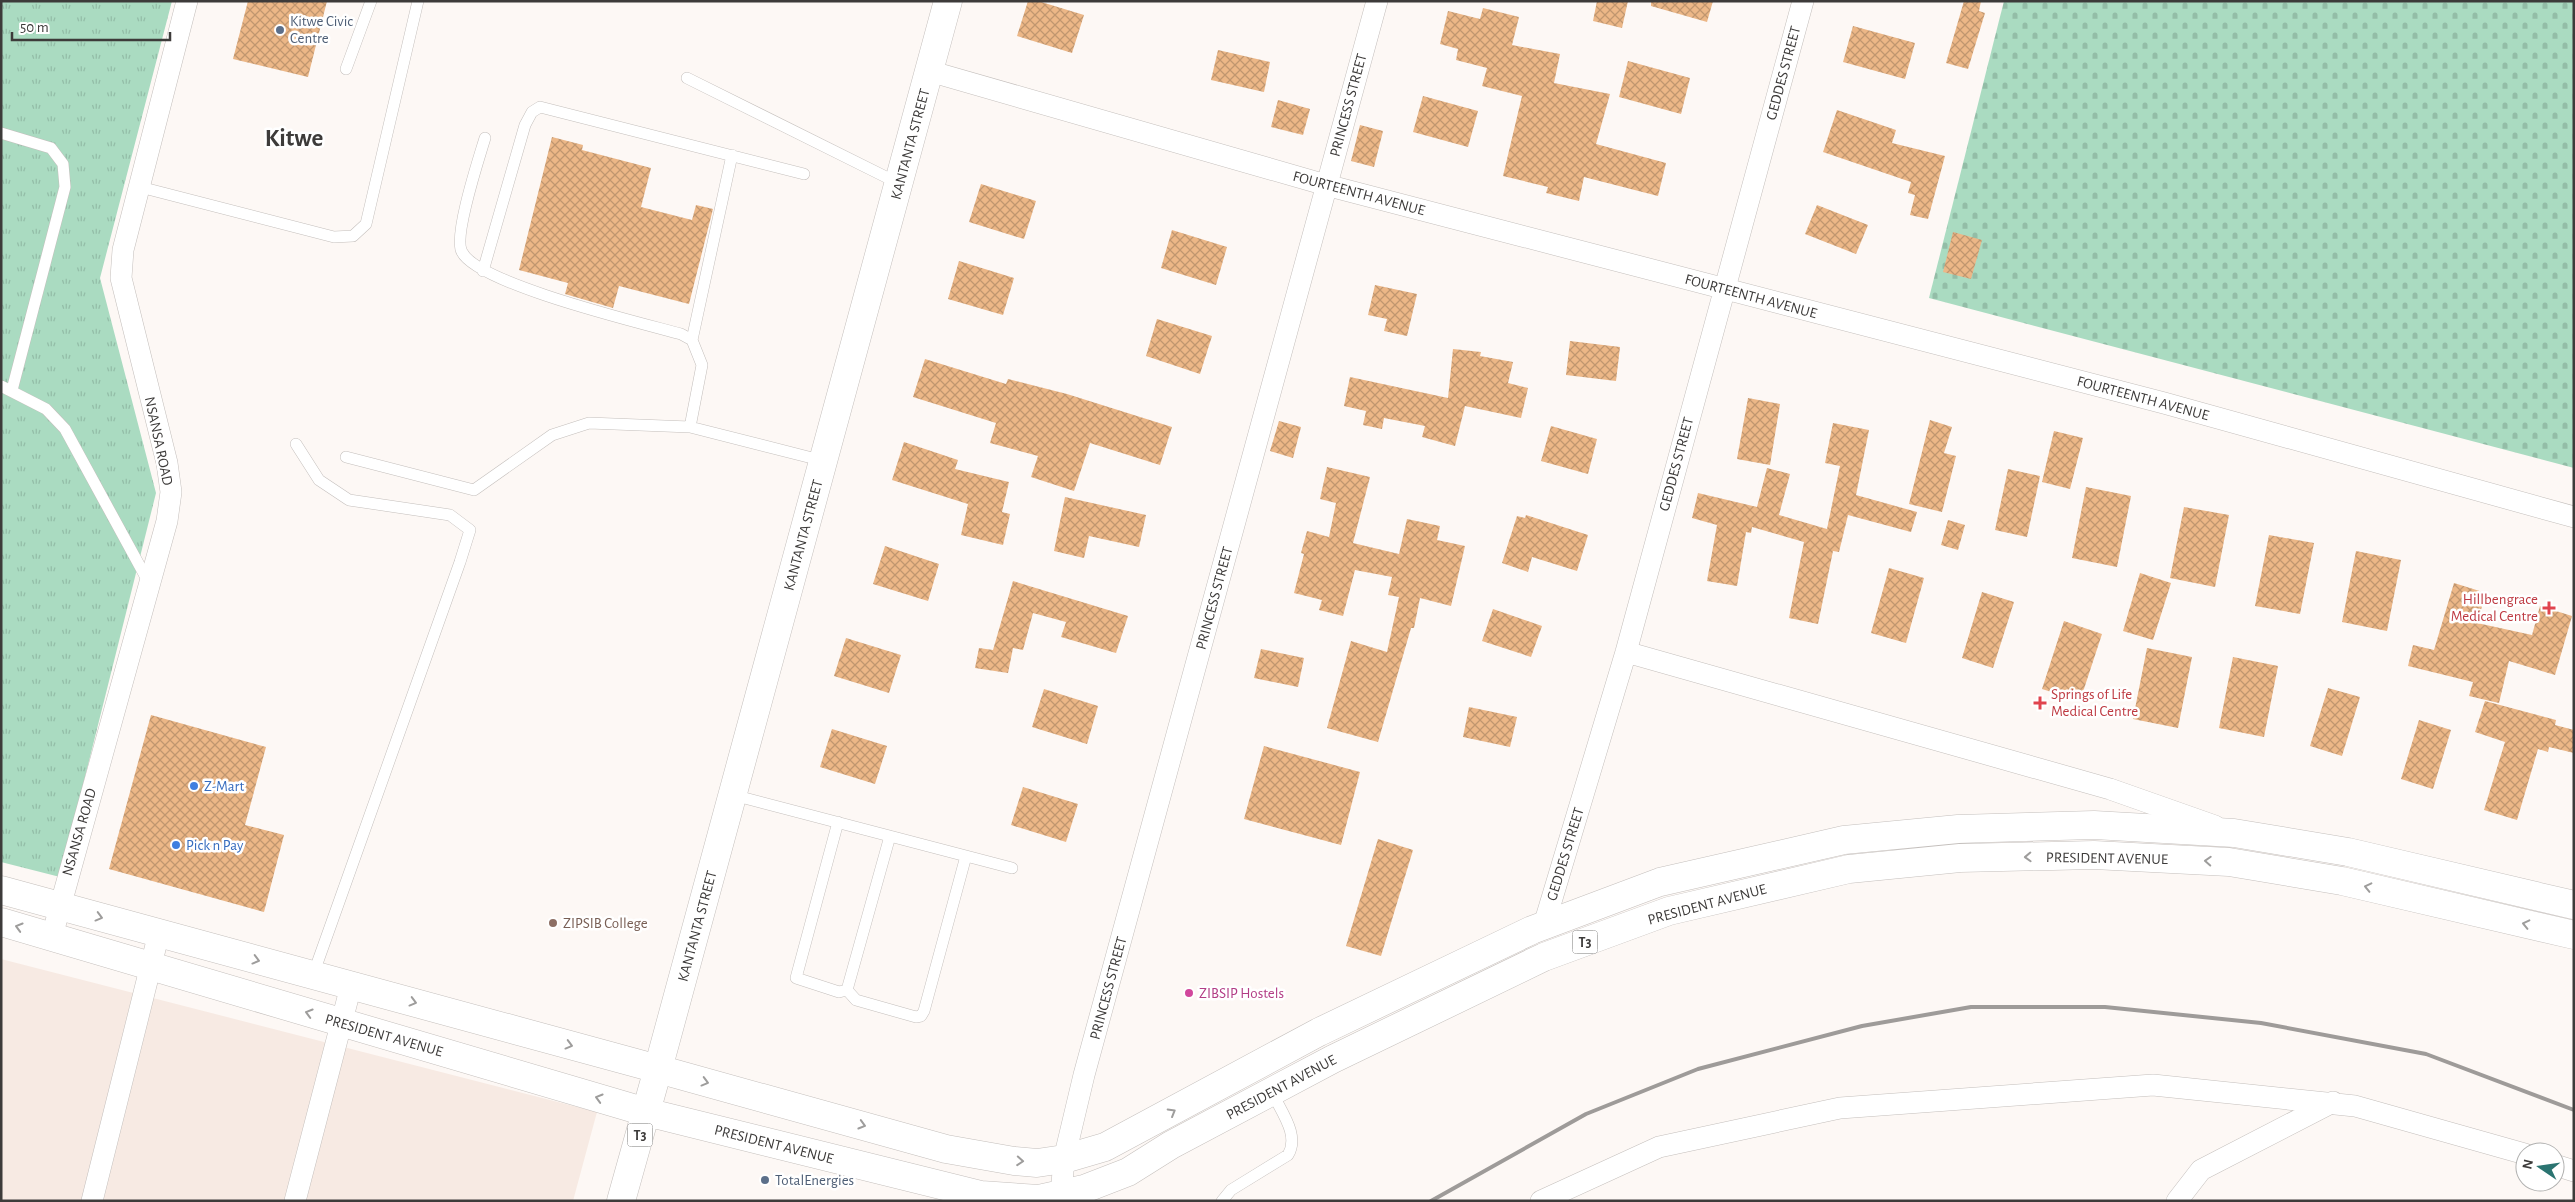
<svg xmlns="http://www.w3.org/2000/svg" width="2575" height="1202" viewBox="0 0 2575 1202" font-family="'Alegreya Sans',sans-serif">
<style>
.built{fill:#f7eae3}
.cemetery{fill:url(#cemetery-stones)}
.park{fill:url(#park-tufts)}
.building{fill:url(#building-cross-hatch)}
.lines{fill:none;stroke-linecap:round;stroke-linejoin:round}
.service-casing{stroke:#c4bfbc;stroke-width:12}
.minor-casing{stroke:#c4bfbc;stroke-width:22}
.tertiary-casing{stroke:#c4bfbc;stroke-width:29}
.secondary-casing{stroke:#c4bfbc;stroke-width:29}
.trunk-casing{stroke:#c4bfbc;stroke-width:29}
.service{stroke:#fff;stroke-width:11}
.minor{stroke:#fff;stroke-width:21}
.tertiary{stroke:#fff;stroke-width:28}
.secondary{stroke:#fff;stroke-width:28}
.trunk{stroke:#fff;stroke-width:28}
.rail{stroke:#9e9b99;stroke-width:4}
.oneway{stroke:#9e9d9c}
.service-dot{fill:#5c6f8a;stroke:#fff;stroke-width:2}
.health-dot{fill:#e0444e;stroke:#fff;stroke-width:2}
.shop-dot{fill:#3f7fe0;stroke:#fff;stroke-width:2}
.education-dot{fill:#8d6e63;stroke:#fff;stroke-width:2}
.hotel-dot{fill:#d1479c;stroke:#fff;stroke-width:2}
.labels{text-anchor:middle;stroke-width:5;stroke-linejoin:round;paint-order:stroke}
.shield{fill:#fff;stroke:#777675;stroke-width:1}
.shield-label{font-size:14px;font-weight:bold;fill:#3d3b3a}
.service-label{font-size:15px;fill:#4e5e75;stroke:#fff;text-anchor:start}
.street-label{font-size:15px;fill:#3d3b3a;stroke:#fff}
.health-label{font-size:15px;fill:#be3a42;stroke:#fff;text-anchor:end}
.shop-label{font-size:15px;fill:#366cbe;stroke:#fff;text-anchor:start}
.education-label{font-size:15px;fill:#785e54;stroke:#fff;text-anchor:start}
.hotel-label{font-size:15px;fill:#b23c85;stroke:#fff;text-anchor:start}
.town-label{font-size:25px;font-weight:bold;fill:#3d3b3a;stroke:#fff}
</style>
<defs>
<pattern id="cemetery-stones" width="16" height="16" patternUnits="userSpaceOnUse" patternTransform="scale(1.25)"><rect width="16" height="16" fill="#aadbc1"/><path d="M2 7V4a2 2 0 0 1 4 0v3zM10 15v-3a2 2 0 0 1 4 0v3z" fill="#93bda7"/></pattern>
<pattern id="park-tufts" width="24" height="20" patternUnits="userSpaceOnUse" patternTransform="scale(1.25)"><rect width="24" height="20" fill="#aadbc1"/><path d="M3 7l-1-3M5 7V3M7 7l1-3M15 17l-1-3M17 17v-4M19 17l1-3" fill="none" stroke="#93bda7"/></pattern>
<pattern id="building-cross-hatch" width="8" height="8" patternUnits="userSpaceOnUse" patternTransform="scale(1.25)"><rect width="8" height="8" fill="#ecb787"/><path d="M0 0l8 8M0 8l8-8" fill="none" stroke="#c0966f"/></pattern>
</defs>
<rect width="100%" height="100%" fill="#fdf8f5"/>
<path class="built" d="M1 959 597 1112 573 1201H1Z"/>
<path class="cemetery" d="M2004 1H2574V468L1929 298Z"/>
<path class="park" d="M1 1H172L100 278 156 493 60 877 1 862Z"/>
<path class="building" d="M248 1H327L308 77 233 59Z
M1028 1H1038L1084 15 1072 53 1017 36Z
M1597 1H1628L1622 28 1593 21Z
M1651 1H1713L1707 22 1651 6Z
M1964 1H1981L1979 11 1985 13 1968 69 1946 63Z
M1483 8 1519 17 1512 45 1560 54 1554 83 1610 94 1596 144 1666 163 1658 196 1584 177 1579 201 1546 193 1548 187 1503 176 1522 96 1482 86 1487 68 1456 60 1458 49 1440 44 1448 11 1480 19Z
M1853 26 1915 43 1905 79 1843 62Z
M1218 50 1270 62 1264 92 1211 80Z
M1628 61 1690 78 1681 114 1619 97Z
M1423 96 1478 111 1468 147 1413 132Z
M1278 100 1310 109 1303 135 1271 127Z
M1837 110 1896 130 1892 143 1945 156 1928 219 1910 215 1915 195 1908 193 1911 182 1823 152Z
M1360 125 1383 131 1374 167 1351 161Z
M552 137 583 145 582 150 651 168 641 207 692 220 696 205 713 209 689 304 619 286 613 308 565 294 568 283 519 270Z
M981 184 1036 201 1024 239 969 222Z
M1817 205 1868 225 1856 254 1805 234Z
M1172 230 1227 247 1216 285 1161 268Z
M1953 232 1982 240 1971 279 1943 272Z
M959 261 1014 278 1003 315 948 299Z
M1375 285 1417 294 1407 336 1384 331 1387 319 1368 315Z
M1157 319 1212 336 1200 374 1146 356Z
M1570 341 1620 347 1616 381 1566 375Z
M1453 349 1481 352 1480 356 1513 362 1508 383 1528 388 1521 418 1465 406 1455 446 1422 437 1425 426 1384 418 1382 429 1363 425 1366 411 1344 406 1350 377 1448 398Z
M925 359 1006 384 1008 379 1067 394 1172 427 1160 465 1090 443 1074 491 1031 477 1038 456 990 443 996 423 913 397Z
M1748 398 1780 404 1770 465 1737 459Z
M1930 420 1952 427 1944 453 1956 456 1942 512 1909 504Z
M1279 421 1301 427 1293 458 1270 451Z
M1833 423 1869 430 1856 495 1917 512 1911 532 1848 515 1839 552 1833 551 1818 624 1789 618 1804 542 1752 527 1751 533 1746 532 1737 586 1707 581 1717 525 1692 518 1698 493 1757 507 1767 468 1790 474 1779 515 1827 529 1840 466 1825 463Z
M1551 426 1597 439 1588 474 1541 461Z
M2054 431 2083 438 2070 489 2042 482Z
M904 442 958 460 955 469 1009 482 1002 512 1010 514 1003 545 961 535 968 504 892 480Z
M1327 467 1370 477 1353 543 1399 554 1407 519 1440 526 1437 540 1465 546 1451 606 1420 598 1414 628H1411L1378 742 1327 728 1351 641 1387 652 1399 597 1388 595 1392 577 1355 570 1343 616 1319 610 1322 600 1294 593 1304 554 1301 553 1307 531 1329 537 1336 503 1320 499Z
M2008 469 2040 476 2027 537 1995 530Z
M2086 487 2131 496 2117 567 2072 558Z
M1065 497 1146 515 1139 547 1089 536 1084 558 1054 551Z
M2184 507 2229 515 2215 587 2170 578Z
M1526 515 1588 535 1577 571 1532 557 1528 572 1502 563 1517 516 1525 518Z
M1948 520 1965 525 1958 550 1941 545Z
M2269 535 2314 543 2300 614 2255 606Z
M885 546 939 564 928 601 873 584Z
M2356 551 2401 560 2387 631 2342 622Z
M1889 568 1924 578 1906 643 1871 633Z
M2140 573 2171 583 2153 640 2123 631Z
M1013 581 1128 616 1116 653 1061 637 1066 622 1033 613 1023 650 1013 648 1008 673 975 668 979 648 993 650Z
M2454 583 2486 593 2477 623 2532 635 2540 606 2572 616 2555 675 2509 661 2499 703 2469 696 2473 682 2408 666 2413 645 2434 650Z
M1982 592 2014 602 1993 668 1962 658Z
M1493 609 1542 626 1531 657 1482 641Z
M2064 621 2102 634 2080 701 2042 689Z
M846 638 901 655 889 693 834 676Z
M2147 648 2192 657 2178 728 2133 719Z
M1261 649 1304 658 1298 687 1254 678Z
M2233 657 2278 666 2264 737 2219 728Z
M2328 688 2360 697 2342 756 2310 746Z
M1044 689 1098 706 1087 744 1032 727Z
M2485 701 2556 720 2555 725 2574 730V753L2549 747 2548 752 2538 749 2517 820 2484 810 2505 742 2475 732Z
M1469 707 1517 717 1510 747 1463 737Z
M151 715 266 747 245 825 284 835 264 912 109 869Z
M2419 720 2451 730 2433 789 2401 779Z
M832 729 887 746 875 784 820 767Z
M1264 746 1360 772 1341 845 1244 819Z
M1023 787 1078 804 1066 842 1011 825Z
M1378 839 1413 850 1381 956 1346 946Z"/>
<g class="lines">
<defs>
<path id="service" d="M346 69 371 1
M687 78 898 183
M1 133 51 148 63 164 65 187 12 390
M485 138C479 158 453 237 462 252 478 284 641 323 681 334L692 340 702 365 690 427
M140 187 334 237 353 236 366 224 418 1
M483 271 525 125 532 112 540 107 804 174
M692 340 732 155
M1 386 46 409 65 429 149 583
M296 444 319 480 349 500 450 515 470 530 460 562 313 975
M346 457 474 490 552 435 589 423 690 427 824 461
M733 795 1012 868
M838 822 796 978 839 992 847 990 856 1000 916 1017 921 1016 924 1011 966 856
M847 990 890 836
M1222 1201 1231 1190 1288 1155C1300 1135 1281 1112 1272 1092"/>
<path id="minor" d="M929 71 1326 185 2164 403 2574 517
M1626 652 2110 789 2215 826
M1544 925 1626 652 1803 1
M52 936 167 521 171 492 167 463 121 278 123 250 187 1
M2555 1165 2574 1171
M1061 1196 1064 1159 1084 1075 1377 1
M92 1201 159 933
M295 1201 351 986
M1541 1201 1659 1147 1840 1108 2153 1085 2355 1106 2525 1154
M2177 1201 2201 1170 2333 1102"/>
<path id="tertiary" d="M658 1069 948 1"/>
<path id="secondary" d="M1 890 658 1069
M1 922 646 1112"/>
<path id="trunk" d="M646 1112 981 1195 1039 1199 1084 1189 1128 1172 1171 1145 1333 1059 1544 957 1669 911 1849 869 1960 858 2094 855 2229 862 2342 881 2574 935
M621 1201 658 1069 946 1149 1014 1161 1037 1163 1064 1159 1105 1147 1319 1032 1532 930 1660 882 1844 840 1958 829 2094 825 2234 833 2348 852 2574 905"/>
</defs>
<use href="#service" class="service-casing"/>
<use href="#minor" class="minor-casing"/>
<use href="#tertiary" class="tertiary-casing"/>
<use href="#secondary" class="secondary-casing"/>
<use href="#trunk" class="trunk-casing"/>
<use href="#service" class="service"/>
<use href="#minor" class="minor"/>
<use href="#tertiary" class="tertiary"/>
<use href="#secondary" class="secondary"/>
<use href="#trunk" class="trunk"/>
<path class="rail" d="M1431 1201 1586 1114 1698 1069 1862 1026 1971 1007H2105L2261 1023 2426 1054 2574 1110"/>
</g>
<defs><path id="oneway-chevron" d="M-2-3.5L2.5 0L-2 3.5" fill="none" stroke-width="1.6" stroke-linecap="round" stroke-linejoin="round" transform="scale(1.25)"/></defs>
<g class="oneway">
<use href="#oneway-chevron" transform="translate(2028 857) rotate(178)"/>
<use href="#oneway-chevron" transform="translate(2208 861) rotate(-177)"/>
<use href="#oneway-chevron" transform="translate(2368 887) rotate(-167)"/>
<use href="#oneway-chevron" transform="translate(99 917) rotate(15)"/>
<use href="#oneway-chevron" transform="translate(2526 924) rotate(-167)"/>
<use href="#oneway-chevron" transform="translate(19 927) rotate(-164)"/>
<use href="#oneway-chevron" transform="translate(256 960) rotate(15)"/>
<use href="#oneway-chevron" transform="translate(413 1002) rotate(15)"/>
<use href="#oneway-chevron" transform="translate(309 1013) rotate(-164)"/>
<use href="#oneway-chevron" transform="translate(569 1045) rotate(15)"/>
<use href="#oneway-chevron" transform="translate(705 1082) rotate(15)"/>
<use href="#oneway-chevron" transform="translate(599 1098) rotate(-164)"/>
<use href="#oneway-chevron" transform="translate(1172 1112) rotate(-30)"/>
<use href="#oneway-chevron" transform="translate(862 1125) rotate(16)"/>
<use href="#oneway-chevron" transform="translate(1020 1161) rotate(4)"/>
</g>
<g class="service-dot">
<circle cx="280" cy="30" r="5"/>
<circle cx="765" cy="1180" r="5"/>
</g>
<g class="health-dot">
<path d="M2546.5 600.5h5v5h5v5h-5v5h-5v-5h-5v-5h5z"/>
<path d="M2037.5 695.5h5v5h5v5h-5v5h-5v-5h-5v-5h5z"/>
</g>
<g class="shop-dot">
<circle cx="194" cy="786" r="5"/>
<circle cx="176" cy="845" r="5"/>
</g>
<circle class="education-dot" cx="553" cy="923" r="5"/>
<circle class="hotel-dot" cx="1189" cy="993" r="5"/>
<g class="labels">
<g class="shield">
<rect x="1572.5" y="930.5" width="25" height="23" rx="4"/>
<rect x="627.5" y="1123.5" width="25" height="23" rx="4"/>
</g>
<g class="shield-label">
<text x="1585" y="947">T3</text>
<text x="640" y="1140">T3</text>
</g>
<g class="service-label">
<text x="290" y="26">Kitwe Civic<tspan x="290" dy="17">Centre</tspan></text>
<text x="775" y="1185">TotalEnergies</text>
</g>
<g class="street-label">
<text transform="translate(1783 73) rotate(-75)" y="5">GEDDES STREET</text>
<text transform="translate(1348 105) rotate(-75)" y="5">PRINCESS STREET</text>
<text transform="translate(910 144) rotate(-75)" y="5">KANTANTA STREET</text>
<text transform="translate(1359 193) rotate(15)" y="5">FOURTEENTH AVENUE</text>
<text transform="translate(1751 296) rotate(15)" y="5">FOURTEENTH AVENUE</text>
<text transform="translate(2143 398) rotate(15)" y="5">FOURTEENTH AVENUE</text>
<text transform="translate(159 441) rotate(78)" y="5">NSANSA ROAD</text>
<text transform="translate(1676 464) rotate(-75)" y="5">GEDDES STREET</text>
<text transform="translate(803 535) rotate(-75)" y="5">KANTANTA STREET</text>
<text transform="translate(1214 598) rotate(-75)" y="5">PRINCESS STREET</text>
<text transform="translate(79 832) rotate(-74)" y="5">NSANSA ROAD</text>
<text transform="translate(1565 854) rotate(-73)" y="5">GEDDES STREET</text>
<text transform="translate(2107 858) rotate(1)" y="5">PRESIDENT AVENUE</text>
<text transform="translate(1707 904) rotate(-15)" y="5">PRESIDENT AVENUE</text>
<text transform="translate(697 926) rotate(-75)" y="5">KANTANTA STREET</text>
<text transform="translate(1108 988) rotate(-75)" y="5">PRINCESS STREET</text>
<text transform="translate(384 1035) rotate(16)" y="5">PRESIDENT AVENUE</text>
<text transform="translate(1281 1087) rotate(-28)" y="5">PRESIDENT AVENUE</text>
<text transform="translate(774 1144) rotate(14)" y="5">PRESIDENT AVENUE</text>
</g>
<g class="health-label">
<text x="2538" y="604">Hillbengrace<tspan x="2538" dy="17">Medical Centre</tspan></text>
<text x="2051" y="699" text-anchor="start">Springs of Life<tspan x="2051" dy="17">Medical Centre</tspan></text>
</g>
<g class="shop-label">
<text x="204" y="791">Z-Mart</text>
<text x="186" y="850">Pick n Pay</text>
</g>
<g class="education-label">
<text x="563" y="928">ZIPSIB College</text>
</g>
<g class="hotel-label">
<text x="1199" y="998">ZIBSIP Hostels</text>
</g>
<g class="town-label">
<text x="294" y="146">Kitwe</text>
</g>
</g>
<rect width="2575" height="1202" fill="none" stroke="#3d3b3a" stroke-width="5"/>
<g transform="translate(2540 1167) rotate(283)"><circle r="24" fill="#ffffff" stroke="#b1b1b0"/>
<path d="M0-4L9 19L0 12L-9 19Z" fill="#2b7471"/>
<text y="-8" font-size="14" font-weight="bold" text-anchor="middle" fill="#3d3b3a">N</text>
</g>
<path d="M12 32v8h158v-8" fill="none" stroke="#3d3b3a" stroke-width="2.5"/>
<text x="20" y="32" font-size="15" fill="#3d3b3a" stroke="#ffffff" stroke-width="4" paint-order="stroke">50 m</text>
</svg>
